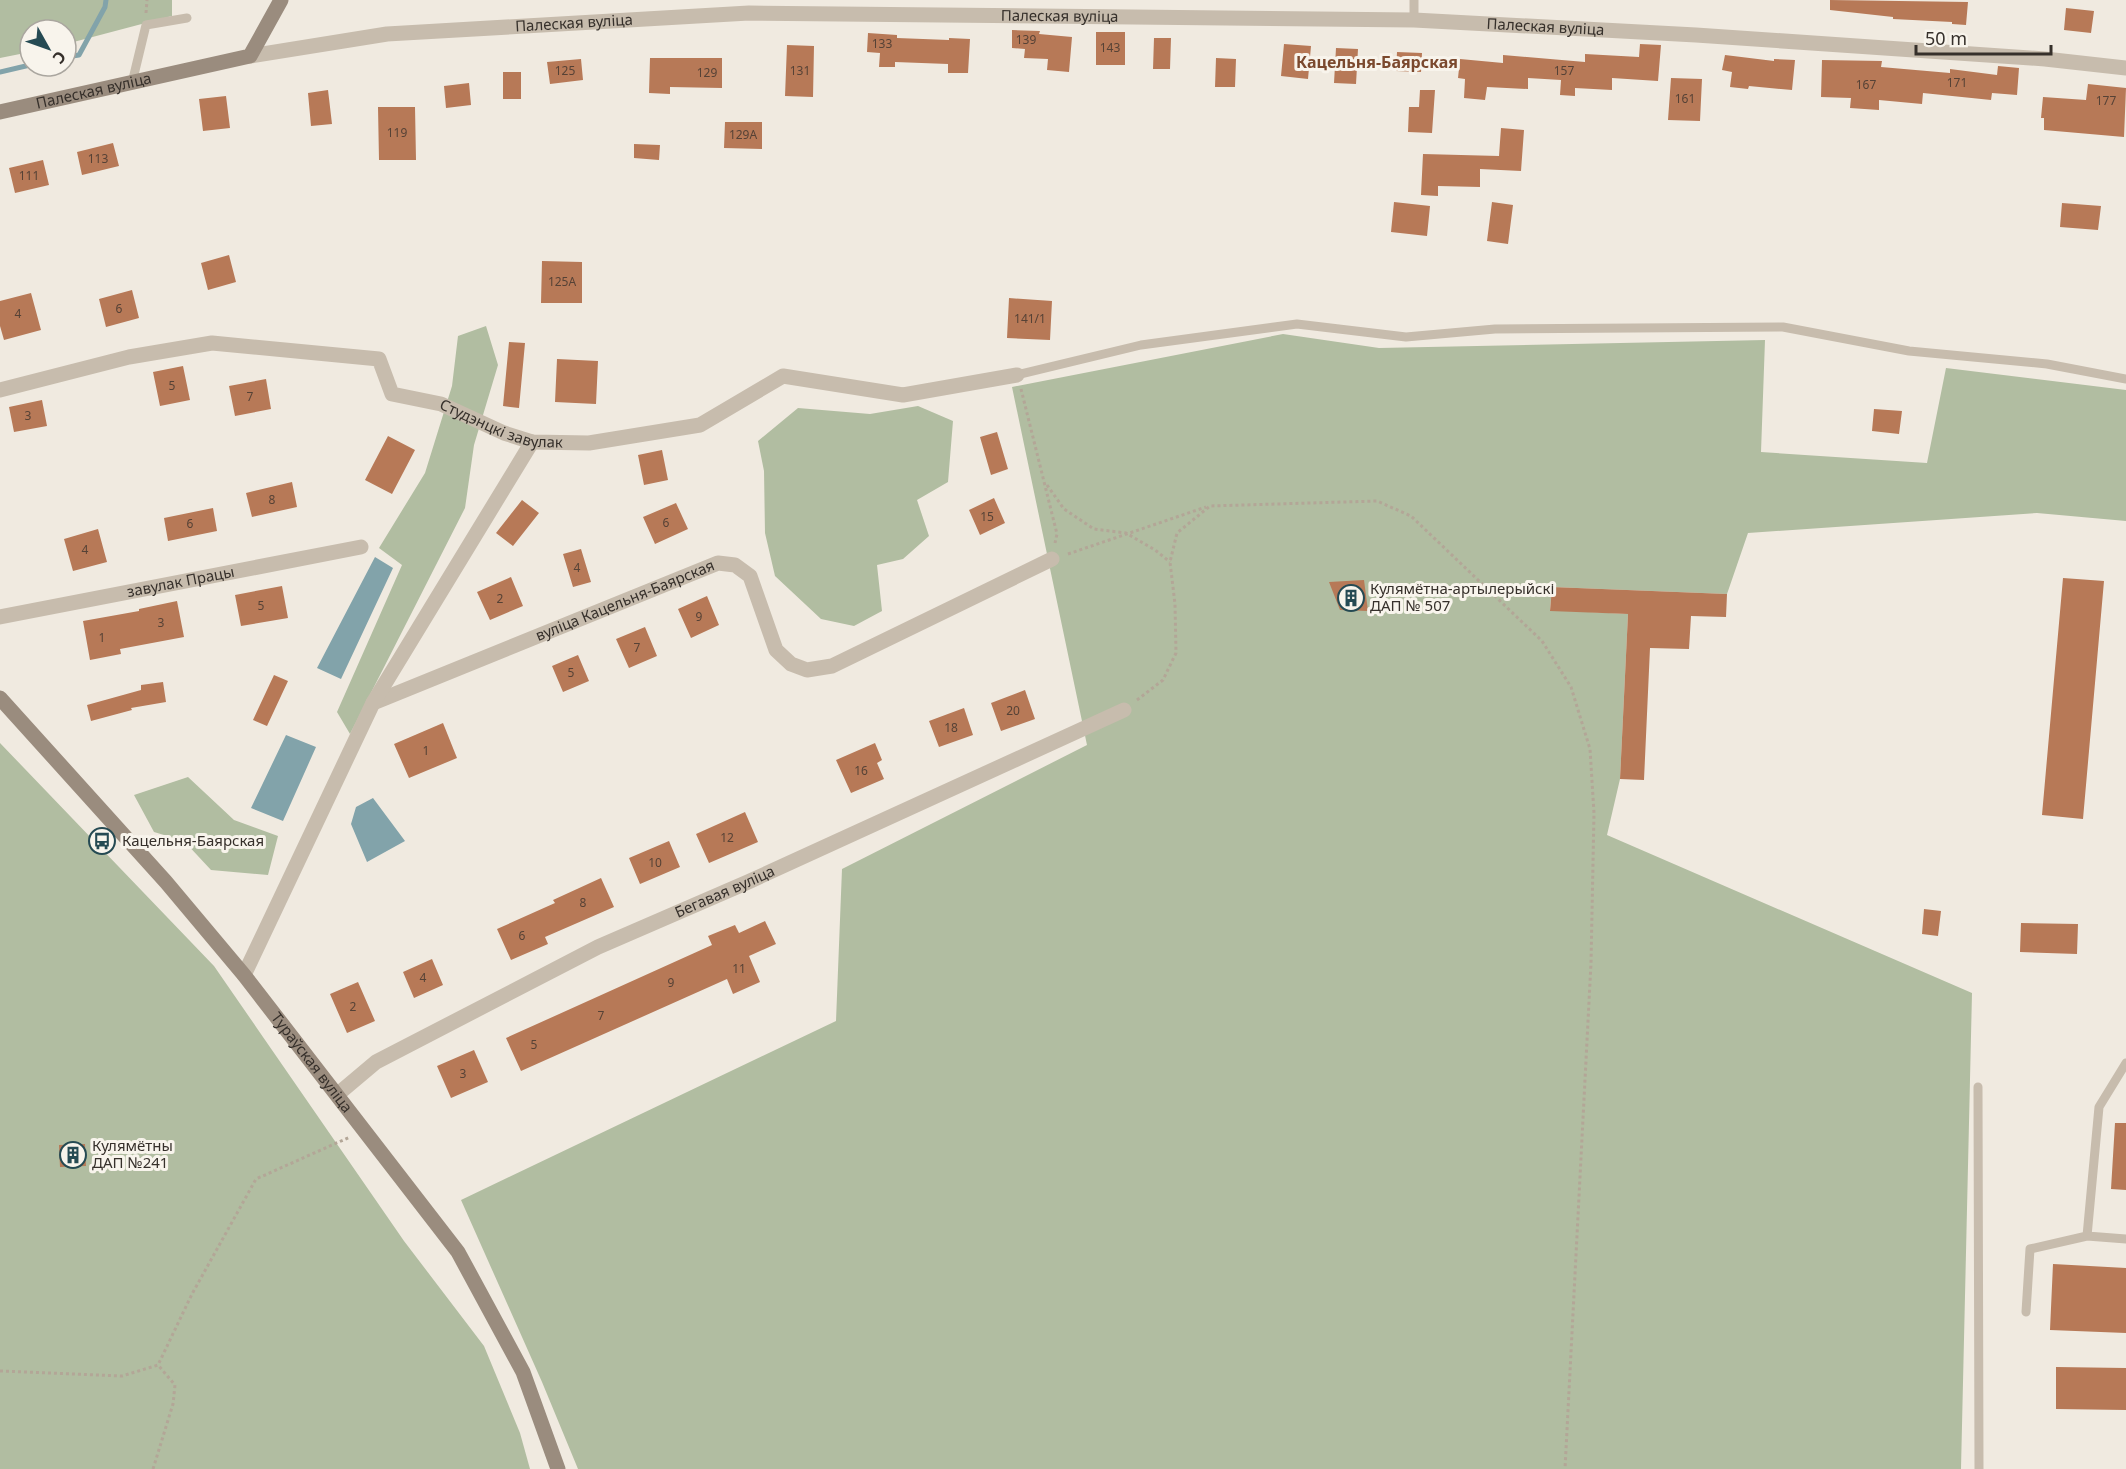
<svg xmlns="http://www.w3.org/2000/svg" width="2126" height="1469" viewBox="0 0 2126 1469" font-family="'Noto Sans',sans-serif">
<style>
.green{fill:#b1bda1}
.water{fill:#82a3aa}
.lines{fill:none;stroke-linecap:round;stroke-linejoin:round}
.stream{stroke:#82a3aa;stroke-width:5}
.building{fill:#b77957}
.path{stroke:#b3a697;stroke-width:3;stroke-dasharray:3 3;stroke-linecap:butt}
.lane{stroke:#c7bcad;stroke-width:9}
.street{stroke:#c7bcad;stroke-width:15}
.secondary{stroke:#9a8c7e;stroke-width:15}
.labels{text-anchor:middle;stroke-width:6;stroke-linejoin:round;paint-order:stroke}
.number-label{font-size:12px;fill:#564236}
.street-label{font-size:15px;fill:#36302b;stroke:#f8f4ec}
.poi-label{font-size:15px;fill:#36302b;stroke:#f8f4ec;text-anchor:start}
.neighbourhood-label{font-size:16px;font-weight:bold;fill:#7b492e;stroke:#f8f4ec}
</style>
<rect width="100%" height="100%" fill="#f0eae0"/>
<path class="green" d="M0 0H172V16L66 44V30H30V52L0 58Z
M486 326 498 365 474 445 465 508 350 734 337 712 402 565 379 548 425 473 452 386 458 336Z
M1283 334 1379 348 1765 340 1761 452 1927 463 1946 368 2126 390V521L2037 513 1748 533 1727 594 1552 587 1550 610 1628 614 1620 779 1607 835 1972 993 1961 1469H578L542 1382 461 1200 836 1021 842 869 1087 745 1012 387Z
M918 406 953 421 948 482 917 500 929 536 903 559 877 565 882 611 854 626 821 619 775 576 765 533 764 471 758 441 798 408 870 414Z
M0 743 214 966 404 1241 484 1346 520 1433 530 1469H0Z
M188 777 234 820 278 836 268 875 211 870 184 841 154 832 134 795Z"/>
<path class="water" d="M375 557 393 568 341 679 317 668Z
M286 735 316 747 283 821 251 808Z
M373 798 405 841 367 862 351 824 356 807Z"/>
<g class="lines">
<path class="stream" d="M66 57 79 55 105 7 106 0
M0 72 30 65"/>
</g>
<path class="building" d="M1830 0 1968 2 1966 25 1952 24V22L1893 19V17L1830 10Z
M2066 8 2094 11 2091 33 2064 30Z
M1012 30 1040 31 1039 34 1072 37 1069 72 1047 70 1048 59 1024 58 1025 49 1012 48Z
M1096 32H1125V65H1096Z
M868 33 897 35V38L949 40V38L970 39 968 73H948V64L895 62V67H879L880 53 867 52Z
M1154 38H1171L1170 69H1153Z
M1284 44 1311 46 1308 79 1281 76Z
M1640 44 1661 45 1658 81 1612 78V90L1575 88V96L1560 95 1561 80 1528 78V89L1487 87 1485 100 1464 98 1465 79 1458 78 1460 59 1503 63V55L1585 62V54L1639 57Z
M787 45 814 46 813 97 785 96Z
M1336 48 1358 49 1356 84 1334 83Z
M1397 52 1422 53 1421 72 1396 71Z
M1725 55 1774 61V59L1795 60 1792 90 1749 86 1748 89 1730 87 1732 72 1722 70Z
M650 58H722V88L670 87V94L649 93Z
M1216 58 1236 59 1235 87H1215Z
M581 59 583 80 550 84 547 62Z
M1822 60 1882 61 1881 67 1950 73V69L1997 75 1998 66 2019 68 2017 95 1992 93 1991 100 1923 93 1922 104 1879 100V110L1850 108 1851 98 1821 97Z
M503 72H521V99H503Z
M1671 78 1702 79 1700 121 1668 120Z
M469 83 471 105 446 108 444 86Z
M2088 84 2126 88 2124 137 2044 130V118H2041L2043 97 2086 100Z
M328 90 332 124 311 126 308 93Z
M1420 90H1435L1432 133 1408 132 1409 107H1419Z
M226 96 230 128 203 131 199 99Z
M378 107H415L416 160H379Z
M725 122H762V149L724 148Z
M1501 128 1524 130 1521 171 1480 169V187L1438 186V196L1421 195 1423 154 1499 156Z
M113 143 119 166 82 175 77 152Z
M634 144 660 145 659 160 634 158Z
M43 160 49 185 15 193 9 168Z
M1394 202 1430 206 1427 236 1391 232Z
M1492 202 1513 205 1508 244 1487 241Z
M2062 203 2101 206 2098 230 2060 227Z
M229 255 236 282 208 290 201 263Z
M542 261 582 262V303H541Z
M132 290 139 318 106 327 99 299Z
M31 293 41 330 4 340 0 326V301Z
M1009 298 1052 301 1050 340 1007 338Z
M509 342 525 343 519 408 503 406Z
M557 359 598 361 596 404 555 402Z
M183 366 190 400 160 406 153 372Z
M266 379 271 409 235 416 229 386Z
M42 400 47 426 14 432 9 407Z
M1874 409 1902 411 1899 434 1872 431Z
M997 432 1008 469 991 475 980 437Z
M388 436 415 450 392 494 365 480Z
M662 450 668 480 644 485 638 455Z
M292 482 297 507 252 517 246 493Z
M994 498 1005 523 980 535 969 510Z
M522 500 539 513 513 546 496 533Z
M676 503 688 529 655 544 643 517Z
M213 508 217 531 168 541 164 518Z
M98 529 107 562 73 571 64 539Z
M581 549 591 582 573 587 563 554Z
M511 577 523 606 490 620 477 592Z
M2063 578 2104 581 2083 819 2042 815Z
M1364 580 1368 611 1340 610 1329 582Z
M282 586 288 618 241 626 235 595Z
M1552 587 1727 594 1726 617 1691 616 1689 649 1650 648 1644 780 1620 779 1628 614 1550 611Z
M707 596 719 625 691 638 678 609Z
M177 601 184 637 120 649 121 654 90 660 83 621 139 611V609Z
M645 627 657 656 629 668 616 639Z
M578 655 589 681 563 692 552 666Z
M274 675 288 681 267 726 253 720Z
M163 682 166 702 131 708 132 710 91 721 87 705 141 690V685Z
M1025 690 1035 719 1001 731 991 703Z
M964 708 973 735 939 747 929 721Z
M443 723 457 758 409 778 394 744Z
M875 743 882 760 877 763 884 779 851 793 836 760Z
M745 812 758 842 709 863 696 834Z
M669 841 680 867 640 884 629 858Z
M601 878 614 907 545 937 548 944 511 960 497 929 555 903 553 900Z
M1924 909 1941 911 1938 936 1922 934Z
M765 921 776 944 749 956 760 982 733 994 727 979 521 1071 506 1038 712 945 708 936 735 925 739 933Z
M2021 923 2078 924 2077 954 2020 952Z
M432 959 443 985 414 998 403 972Z
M358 982 375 1021 347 1033 330 994Z
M474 1050 488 1082 451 1098 437 1066Z
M2115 1123H2126V1190L2111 1189Z
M85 1144 86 1166 60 1167 59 1145Z
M2053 1264 2126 1268V1333L2050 1330Z
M2056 1367 2126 1368V1410L2056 1409Z"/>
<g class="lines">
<path class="path" d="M146 13 147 0
M1021 389 1057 534 1055 543
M1047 485 1064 509 1094 529 1126 533 1155 550 1170 562
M1068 554 1206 507
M1137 700 1163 680 1176 653 1175 604 1170 562 1177 533 1210 506 1377 501 1411 516 1542 641 1571 687 1590 749 1594 813 1591 963 1565 1469
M0 1371 122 1376 158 1365 192 1294 256 1179 350 1137
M153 1469 173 1404 175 1385 158 1365"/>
<path class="lane" d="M1414 20V0
M132 83 146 25 187 18
M1017 375 1141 345 1297 324 1406 337 1495 329 1783 327 1909 351 2047 364 2126 379
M2126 1063 2099 1107 2087 1236 2126 1239
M1978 1087 1979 1469
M2026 1312 2030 1249 2087 1236"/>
<g class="street">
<path id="s1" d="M250 56 387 34 749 13 1414 20 1696 35 2045 59 2126 68"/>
<path id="s2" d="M0 390 129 357 212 343 379 359 392 394 441 404 504 433 532 442 589 443 700 425 783 376 903 395 1017 375"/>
<path id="s3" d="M0 617 361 547"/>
<path id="s4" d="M373 703 718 563 735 565 750 576 776 650 791 664 807 670 832 666 1052 559"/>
<path d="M244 975 373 703 532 442"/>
<path id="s5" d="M338 1094 376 1062 598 947 748 882 1124 710"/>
</g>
<g class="secondary">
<path id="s6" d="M0 112 250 56 281 0"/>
<path id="s7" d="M0 698 166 882 244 975 458 1252 523 1372 558 1469"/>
</g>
</g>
<defs>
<symbol id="building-ring" viewBox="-11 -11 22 22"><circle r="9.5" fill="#f8f4ec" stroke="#254a53" stroke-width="1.5"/><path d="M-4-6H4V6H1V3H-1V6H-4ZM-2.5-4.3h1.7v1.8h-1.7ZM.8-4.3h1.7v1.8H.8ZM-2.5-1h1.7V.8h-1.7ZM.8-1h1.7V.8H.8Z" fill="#254a53"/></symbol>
<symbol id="bus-ring" viewBox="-11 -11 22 22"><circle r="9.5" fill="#f8f4ec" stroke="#254a53" stroke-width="1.5"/><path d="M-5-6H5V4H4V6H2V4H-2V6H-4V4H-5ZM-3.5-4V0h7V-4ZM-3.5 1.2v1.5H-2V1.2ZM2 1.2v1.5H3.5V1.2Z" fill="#254a53"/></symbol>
</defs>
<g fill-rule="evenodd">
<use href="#building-ring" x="1336" y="583" width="30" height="30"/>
<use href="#bus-ring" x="87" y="826" width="30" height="30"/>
<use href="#building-ring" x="58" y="1140" width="30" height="30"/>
</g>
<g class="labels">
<g class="number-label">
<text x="1026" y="44">139</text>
<text x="882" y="48">133</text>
<text x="1110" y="52">143</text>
<text x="565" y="75">125</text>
<text x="800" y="75">131</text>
<text x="1564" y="75">157</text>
<text x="707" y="77">129</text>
<text x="1957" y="87">171</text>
<text x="1866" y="89">167</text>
<text x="1685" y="103">161</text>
<text x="2106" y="105">177</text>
<text x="397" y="137">119</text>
<text x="743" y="139">129А</text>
<text x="98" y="163">113</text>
<text x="29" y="180">111</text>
<text x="562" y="286">125А</text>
<text x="119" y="313">6</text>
<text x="18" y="318">4</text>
<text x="1030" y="323">141/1</text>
<text x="172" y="390">5</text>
<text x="250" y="401">7</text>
<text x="28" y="420">3</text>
<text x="272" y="504">8</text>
<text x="987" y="521">15</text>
<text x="666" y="527">6</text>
<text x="190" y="528">6</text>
<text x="85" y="554">4</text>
<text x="577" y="572">4</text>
<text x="500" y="603">2</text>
<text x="261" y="610">5</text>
<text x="699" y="621">9</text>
<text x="161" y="627">3</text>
<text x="102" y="642">1</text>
<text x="637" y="652">7</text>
<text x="571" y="677">5</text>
<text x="1013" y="715">20</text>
<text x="951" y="732">18</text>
<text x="426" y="755">1</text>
<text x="861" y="775">16</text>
<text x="727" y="842">12</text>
<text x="655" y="867">10</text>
<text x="583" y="907">8</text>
<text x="522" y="940">6</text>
<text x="739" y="973">11</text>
<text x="423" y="982">4</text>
<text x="671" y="987">9</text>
<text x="353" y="1011">2</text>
<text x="601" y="1020">7</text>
<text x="534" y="1049">5</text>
<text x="463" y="1078">3</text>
</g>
<g class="street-label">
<text dy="5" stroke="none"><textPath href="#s1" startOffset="812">Палеская вуліца</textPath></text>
<text dy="5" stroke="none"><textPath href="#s1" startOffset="326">Палеская вуліца</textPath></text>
<text dy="5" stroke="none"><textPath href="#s1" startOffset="1298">Палеская вуліца</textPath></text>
<text dy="5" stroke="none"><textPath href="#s6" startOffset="96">Палеская вуліца</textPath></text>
<text dy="5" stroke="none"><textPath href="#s2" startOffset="537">Студэнцкі завулак</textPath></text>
<text dy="5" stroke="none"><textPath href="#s3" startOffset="184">завулак Працы</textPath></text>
<text dy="5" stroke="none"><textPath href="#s4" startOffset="272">вуліца Кацельня-Баярская</textPath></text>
<text dy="5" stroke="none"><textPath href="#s5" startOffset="438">Бегавая вуліца</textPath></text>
<text dy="5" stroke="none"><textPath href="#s7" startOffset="480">Тураўская вуліца</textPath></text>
</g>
<g class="poi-label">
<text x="1370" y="594">Кулямётна-артылерыйскі<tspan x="1370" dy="17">ДАП № 507</tspan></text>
<text x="122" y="846">Кацельня-Баярская</text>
<text x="92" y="1151">Кулямётны<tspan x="92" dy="17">ДАП №241</tspan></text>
</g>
<g class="neighbourhood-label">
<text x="1377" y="68">Кацельня-Баярская</text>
</g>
</g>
<g transform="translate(48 48) rotate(130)"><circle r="28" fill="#f8f4ec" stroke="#aaa69f" stroke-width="1.5"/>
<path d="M0-4.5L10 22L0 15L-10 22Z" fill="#254a53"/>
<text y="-9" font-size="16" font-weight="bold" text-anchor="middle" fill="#36302b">С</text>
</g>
<path d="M1916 45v9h135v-9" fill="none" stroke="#36302b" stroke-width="3"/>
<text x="1925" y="45" font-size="18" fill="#36302b" stroke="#f8f4ec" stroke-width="4.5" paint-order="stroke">50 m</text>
</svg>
